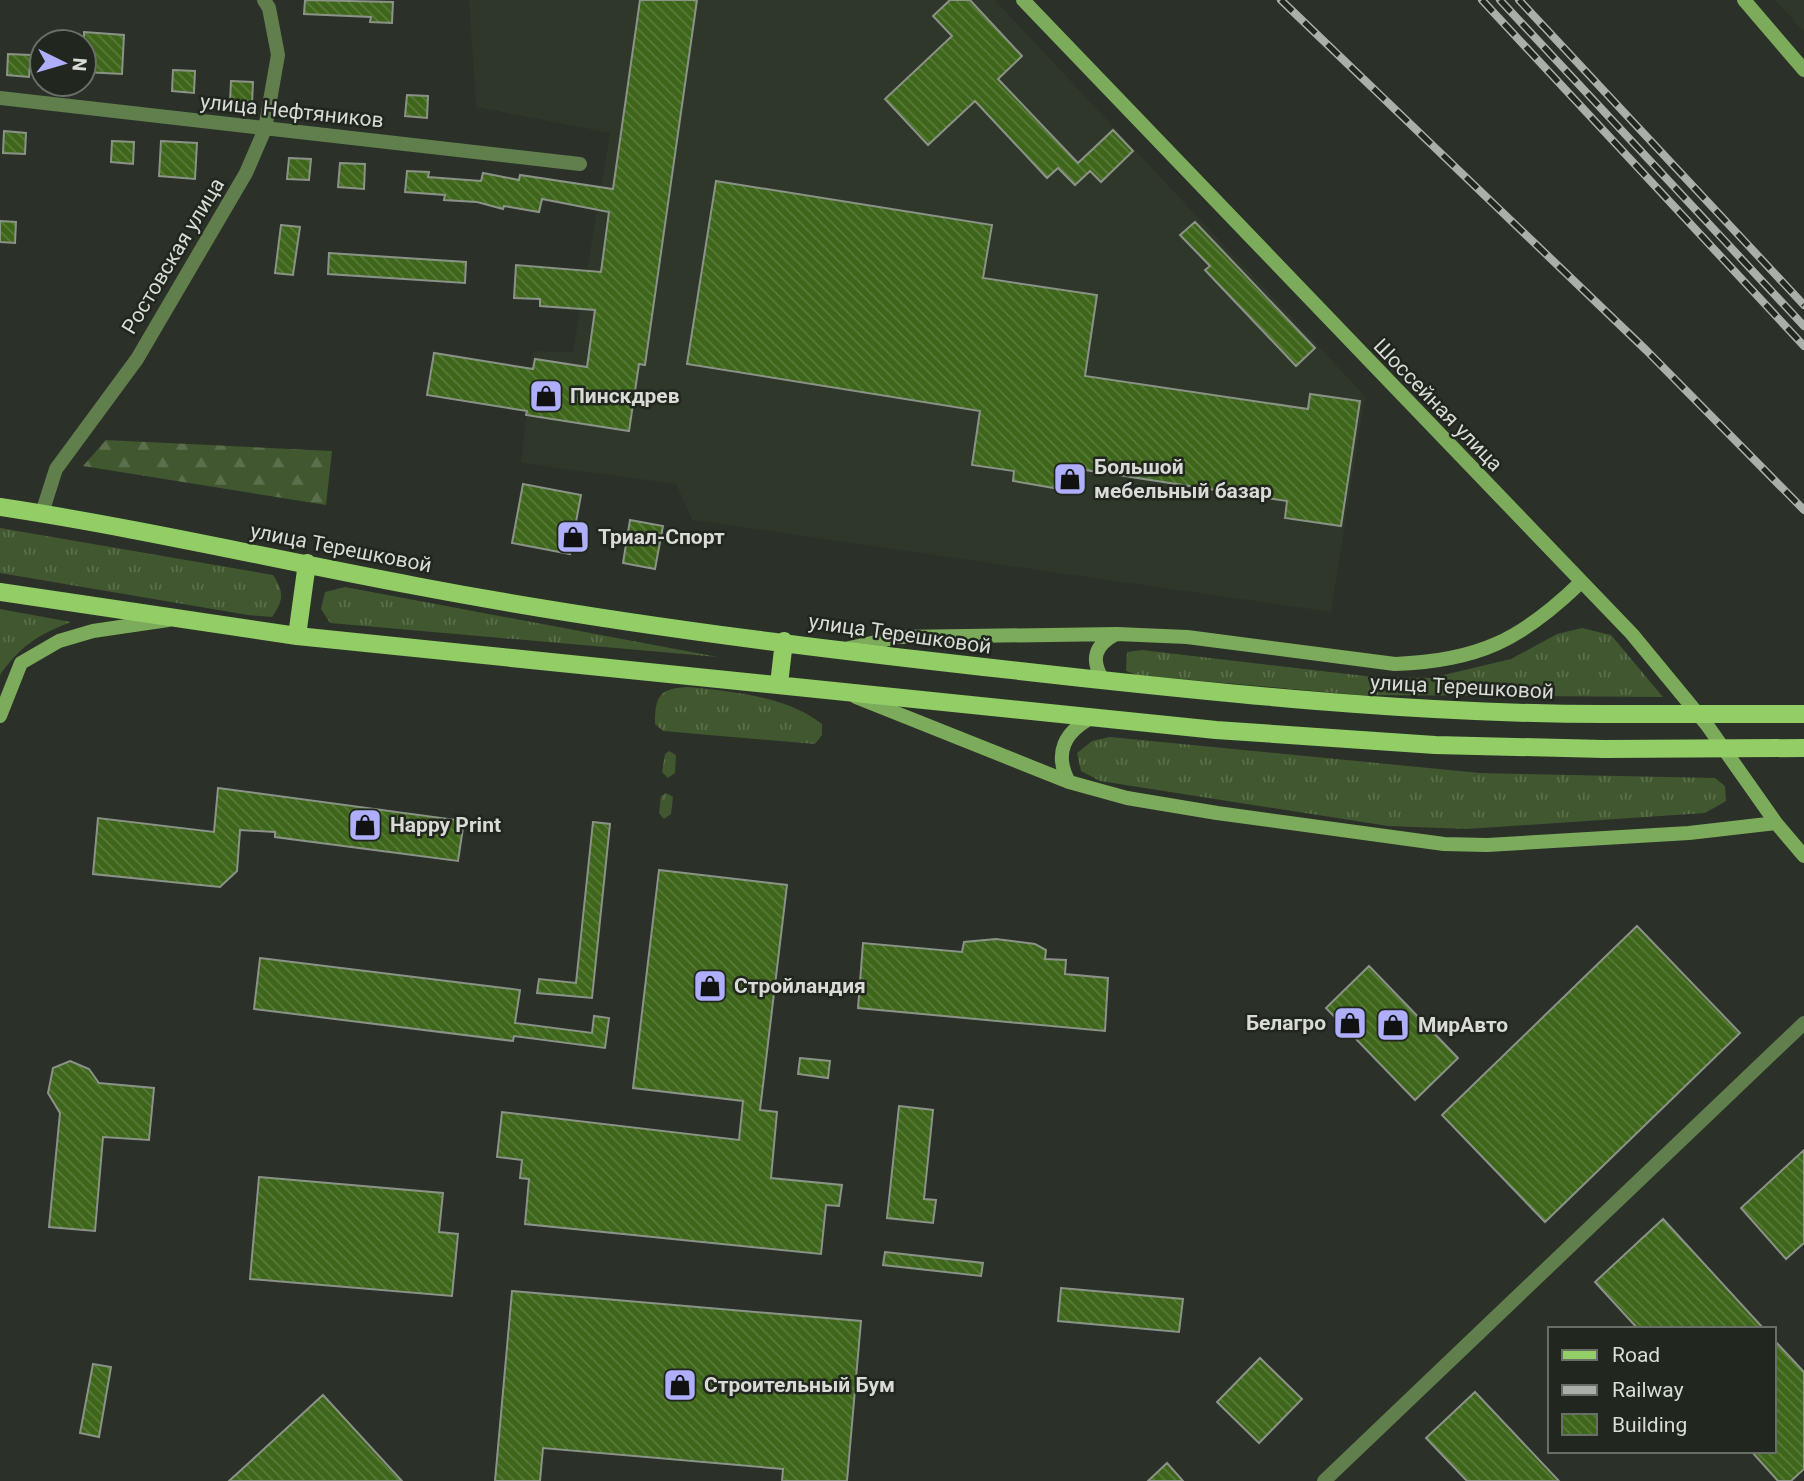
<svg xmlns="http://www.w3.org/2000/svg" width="1804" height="1481" viewBox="0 0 1804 1481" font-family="Roboto,sans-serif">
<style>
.built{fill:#2e3729}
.grass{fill:url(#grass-tufts)}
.forest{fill:url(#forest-firs)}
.building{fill:url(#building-back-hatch);stroke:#8b9288;stroke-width:2}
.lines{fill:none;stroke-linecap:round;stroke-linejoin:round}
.street{stroke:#617e4d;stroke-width:14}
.secondary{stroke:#7dab5c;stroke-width:14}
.primary{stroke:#92cd66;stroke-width:18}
.rail-casing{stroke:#abafa9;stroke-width:8}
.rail{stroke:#21261e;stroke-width:5;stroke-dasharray:16;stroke-linecap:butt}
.primary-bridge{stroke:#92cd66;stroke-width:18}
.labels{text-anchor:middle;stroke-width:5;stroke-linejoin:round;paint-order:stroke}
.street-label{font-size:21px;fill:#d8dbd6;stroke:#21261e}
.poi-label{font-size:21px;font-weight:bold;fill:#d8dbd6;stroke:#21261e;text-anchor:start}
</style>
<defs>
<pattern id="grass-tufts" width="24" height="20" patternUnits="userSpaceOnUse" patternTransform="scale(1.75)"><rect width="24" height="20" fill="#40572f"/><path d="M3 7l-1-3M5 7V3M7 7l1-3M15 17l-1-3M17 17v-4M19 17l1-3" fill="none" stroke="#5b6f4c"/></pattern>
<pattern id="forest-firs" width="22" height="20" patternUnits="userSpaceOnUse" patternTransform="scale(1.75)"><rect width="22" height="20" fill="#40572f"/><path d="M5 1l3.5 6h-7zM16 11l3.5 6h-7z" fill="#5b6f4c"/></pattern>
<pattern id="building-back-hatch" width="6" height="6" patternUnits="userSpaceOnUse" patternTransform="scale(1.75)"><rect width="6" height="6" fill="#3e661a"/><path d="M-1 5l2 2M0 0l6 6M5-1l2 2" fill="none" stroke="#597b3b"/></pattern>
</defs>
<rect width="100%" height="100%" fill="#2b3028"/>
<path class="built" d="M469 0H995L1365 396 1331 612 692 520 676 484 521 463 533 351 573 352 610 133 476 107Z
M1775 0H1804V32Z"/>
<path class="grass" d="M0 528 273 575C284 591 284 601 272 617L248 615 0 573Z
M345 587 718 657 330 623 321 609 325 592Z
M0 609 71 622C38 635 21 645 0 675Z
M1582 628 1611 635 1663 697 1358 695 1136 675 1126 671 1127 652 1142 650 1374 677 1431 678 1511 659 1557 634Z
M689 687C735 692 785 696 822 724V735L815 744 663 731 655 724C655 695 660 688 689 687Z
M1110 737 1480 773 1715 778 1725 786 1726 801 1705 813 1467 829 1388 826 1100 781 1081 771 1077 753 1092 741Z
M669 751 676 755 675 773 668 778 662 772 665 754Z
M666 793 673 797 671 814 664 819 659 813 661 796Z"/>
<path class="forest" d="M106 440 332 451 326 505 83 466Z"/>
<path class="building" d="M305 0 393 2 392 23 370 22 371 17 304 14Z
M640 0H697L645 365 639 364 629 431 526 415 527 411 427 395 434 353 533 369 535 359 587 367 595 310 540 306V299L514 298 516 265 601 272 609 212 542 199 539 212 504 206 503 209 477 202 444 200 445 195 405 192 407 171 429 172 428 177 481 181 483 173 519 180 520 175 613 189Z
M950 0H970L1022 56 998 79 1078 163 1113 130 1133 151 1101 182 1090 171 1075 185 1058 168 1047 178 975 101 928 145 885 99 952 36 933 16Z
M84 32 124 35 122 74 84 72Z
M8 54 31 55 29 77 7 75Z
M173 70 195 71 194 93 172 91Z
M231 81 253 82 252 104 230 102Z
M407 95 428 96 427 118 405 116Z
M4 131 26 133 25 154 3 153Z
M112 141 134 142 133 164 111 162Z
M161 141 197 143 195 179 159 176Z
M289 158 311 159 309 180 287 179Z
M340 163 365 164 364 189 338 187Z
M716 181 992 225 983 278 1097 295 1085 376 1308 409 1310 394 1360 401 1341 526 1285 518 1287 501 1072 468 1070 479 1056 477 1054 488 1013 481 1014 471 972 465 980 411 687 364Z
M0 221 16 222 15 243 0 242Z
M1195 222 1315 348 1296 366 1205 270 1210 266 1180 235Z
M281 225 300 227 293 275 275 273Z
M329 253 466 262 465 283 328 274Z
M523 484 581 495 570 554 512 543Z
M630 520 663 526 655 569 623 563Z
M218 788 464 821 458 861 275 837V832L240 830 237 871 220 887 93 874 98 818 214 832Z
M593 822 610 824 592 998 537 993 539 979 576 983Z
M659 870 787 885 760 1110 777 1112 771 1178 842 1185 839 1206 826 1205 821 1254 525 1224 529 1179 520 1178 522 1160 497 1157 502 1112 739 1140 743 1101 633 1088Z
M1637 926 1740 1033 1545 1222 1442 1115Z
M996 939 1035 944 1046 950 1045 959 1066 960 1065 974 1108 978 1105 1031 858 1008 863 943 962 952 964 942Z
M260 958 520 990 515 1023 592 1033 594 1016 609 1018 605 1048 514 1036 513 1041 254 1009Z
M1369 966 1458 1058 1415 1100 1326 1008Z
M800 1058 830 1061 828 1078 798 1074Z
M70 1061 89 1069 99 1083 154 1088 149 1140 103 1137 95 1231 49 1227 60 1113 48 1093 53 1068Z
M899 1106 933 1110 924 1199 936 1200 933 1223 887 1218Z
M1804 1150V1243L1786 1259 1741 1208Z
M259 1177 443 1193 439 1232 458 1234 452 1296 250 1279Z
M1663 1219 1764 1329H1638L1595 1282Z
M885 1252 983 1263 981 1276 883 1265Z
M1061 1288 1183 1299 1179 1332 1058 1321Z
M512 1291 861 1321 847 1481H782L783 1469 543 1448 540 1481H495Z
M1774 1340 1804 1372V1469L1791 1481H1778L1751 1451H1774Z
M1260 1358 1302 1399 1259 1443 1217 1402Z
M93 1364 111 1367 99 1437 80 1433Z
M1475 1392 1559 1481H1467L1426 1438Z
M323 1395 402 1481H229Z
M1167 1463 1183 1481H1148Z"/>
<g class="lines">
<path class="street" d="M0 98 580 164
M42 513 56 469 137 359 246 173 265 129 278 55 269 8 264 0
M1324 1481 1804 1023"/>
<path class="secondary" d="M1023 0 1632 634 1707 725 1776 823 1804 856
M1744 0 1804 70
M849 648 898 637 1117 634 1187 637 1395 664C1478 661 1521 640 1580 583
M1103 680C1090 659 1095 645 1116 634
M856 697 1069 782 1127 798 1217 813 1444 844 1487 845 1689 833 1776 823
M0 716 21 663 59 641 93 631 168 620
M1069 782C1053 753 1065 731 1093 717"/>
<path class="primary" d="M0 507C139 528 277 560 416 586 642 629 873 655 1101 680 1269 698 1436 714 1604 714
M0 592 297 636 1216 730 1435 745 1604 749
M297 636 307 563
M779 684 784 641"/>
<defs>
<path id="rail" d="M1281 0 1646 350 1804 510
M1482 0 1804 346
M1500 0 1804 326
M1519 0 1804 305"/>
</defs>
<use href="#rail" class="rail-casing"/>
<use href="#rail" class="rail"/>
<path class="primary-bridge" d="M1604 714H1804
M1604 749 1804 748"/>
</g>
<defs>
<symbol id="shop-square" viewBox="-11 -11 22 22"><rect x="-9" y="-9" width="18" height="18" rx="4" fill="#aeaefb" stroke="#21261e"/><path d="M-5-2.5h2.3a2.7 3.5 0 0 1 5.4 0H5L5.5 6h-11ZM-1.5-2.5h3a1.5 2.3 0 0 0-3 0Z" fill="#111"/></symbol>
</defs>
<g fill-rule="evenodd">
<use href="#shop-square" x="527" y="377" width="38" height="38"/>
<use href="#shop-square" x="1051" y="460" width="38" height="38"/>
<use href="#shop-square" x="554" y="518" width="38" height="38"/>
<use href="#shop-square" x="346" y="806" width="38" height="38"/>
<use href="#shop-square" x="691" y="967" width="38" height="38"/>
<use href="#shop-square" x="1331" y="1004" width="38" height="38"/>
<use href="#shop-square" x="1374" y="1006" width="38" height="38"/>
<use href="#shop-square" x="661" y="1366" width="38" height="38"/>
</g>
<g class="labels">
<g class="street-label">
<text transform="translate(292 111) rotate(6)" y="7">улица Нефтяников</text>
<text transform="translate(173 256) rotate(-59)" y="7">Ростовская улица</text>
<text transform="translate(1438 405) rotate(46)" y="7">Шоссейная улица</text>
<text transform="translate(341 548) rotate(11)" y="7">улица Терешковой</text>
<text transform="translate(900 634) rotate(8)" y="7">улица Терешковой</text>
<text transform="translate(1462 687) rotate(3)" y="7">улица Терешковой</text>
</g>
<g class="poi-label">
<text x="570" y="403">Пинскдрев</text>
<text x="1094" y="474">Большой<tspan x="1094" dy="24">мебельный базар</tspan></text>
<text x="598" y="544">Триал-Спорт</text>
<text x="390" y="832">Happy Print</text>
<text x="734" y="993">Стройландия</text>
<text x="1326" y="1030" text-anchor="end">Белагро</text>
<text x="1418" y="1032">МирАвто</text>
<text x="704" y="1392">Строительный Бум</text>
</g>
</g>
<rect x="1548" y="1327" width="228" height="126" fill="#21261e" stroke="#6a6e68" stroke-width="2"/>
<rect x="1562" y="1350" width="35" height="10" fill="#92cd66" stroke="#6a6e68" stroke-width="2"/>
<text x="1612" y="1362" font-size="21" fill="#d8dbd6">Road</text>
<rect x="1562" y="1385" width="35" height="10" fill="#abafa9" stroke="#6a6e68" stroke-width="2"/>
<text x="1612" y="1397" font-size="21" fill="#d8dbd6">Railway</text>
<rect x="1562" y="1414" width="35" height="21" fill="url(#building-back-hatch)" stroke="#6a6e68" stroke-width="2"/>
<text x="1612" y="1432" font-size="21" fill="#d8dbd6">Building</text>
<g transform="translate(63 63) rotate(95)"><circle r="33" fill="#21261e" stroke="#6a6e68" stroke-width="2"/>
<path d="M0-5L12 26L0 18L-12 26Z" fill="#aeaefb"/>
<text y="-10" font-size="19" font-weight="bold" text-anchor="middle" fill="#d8dbd6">N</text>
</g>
</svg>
